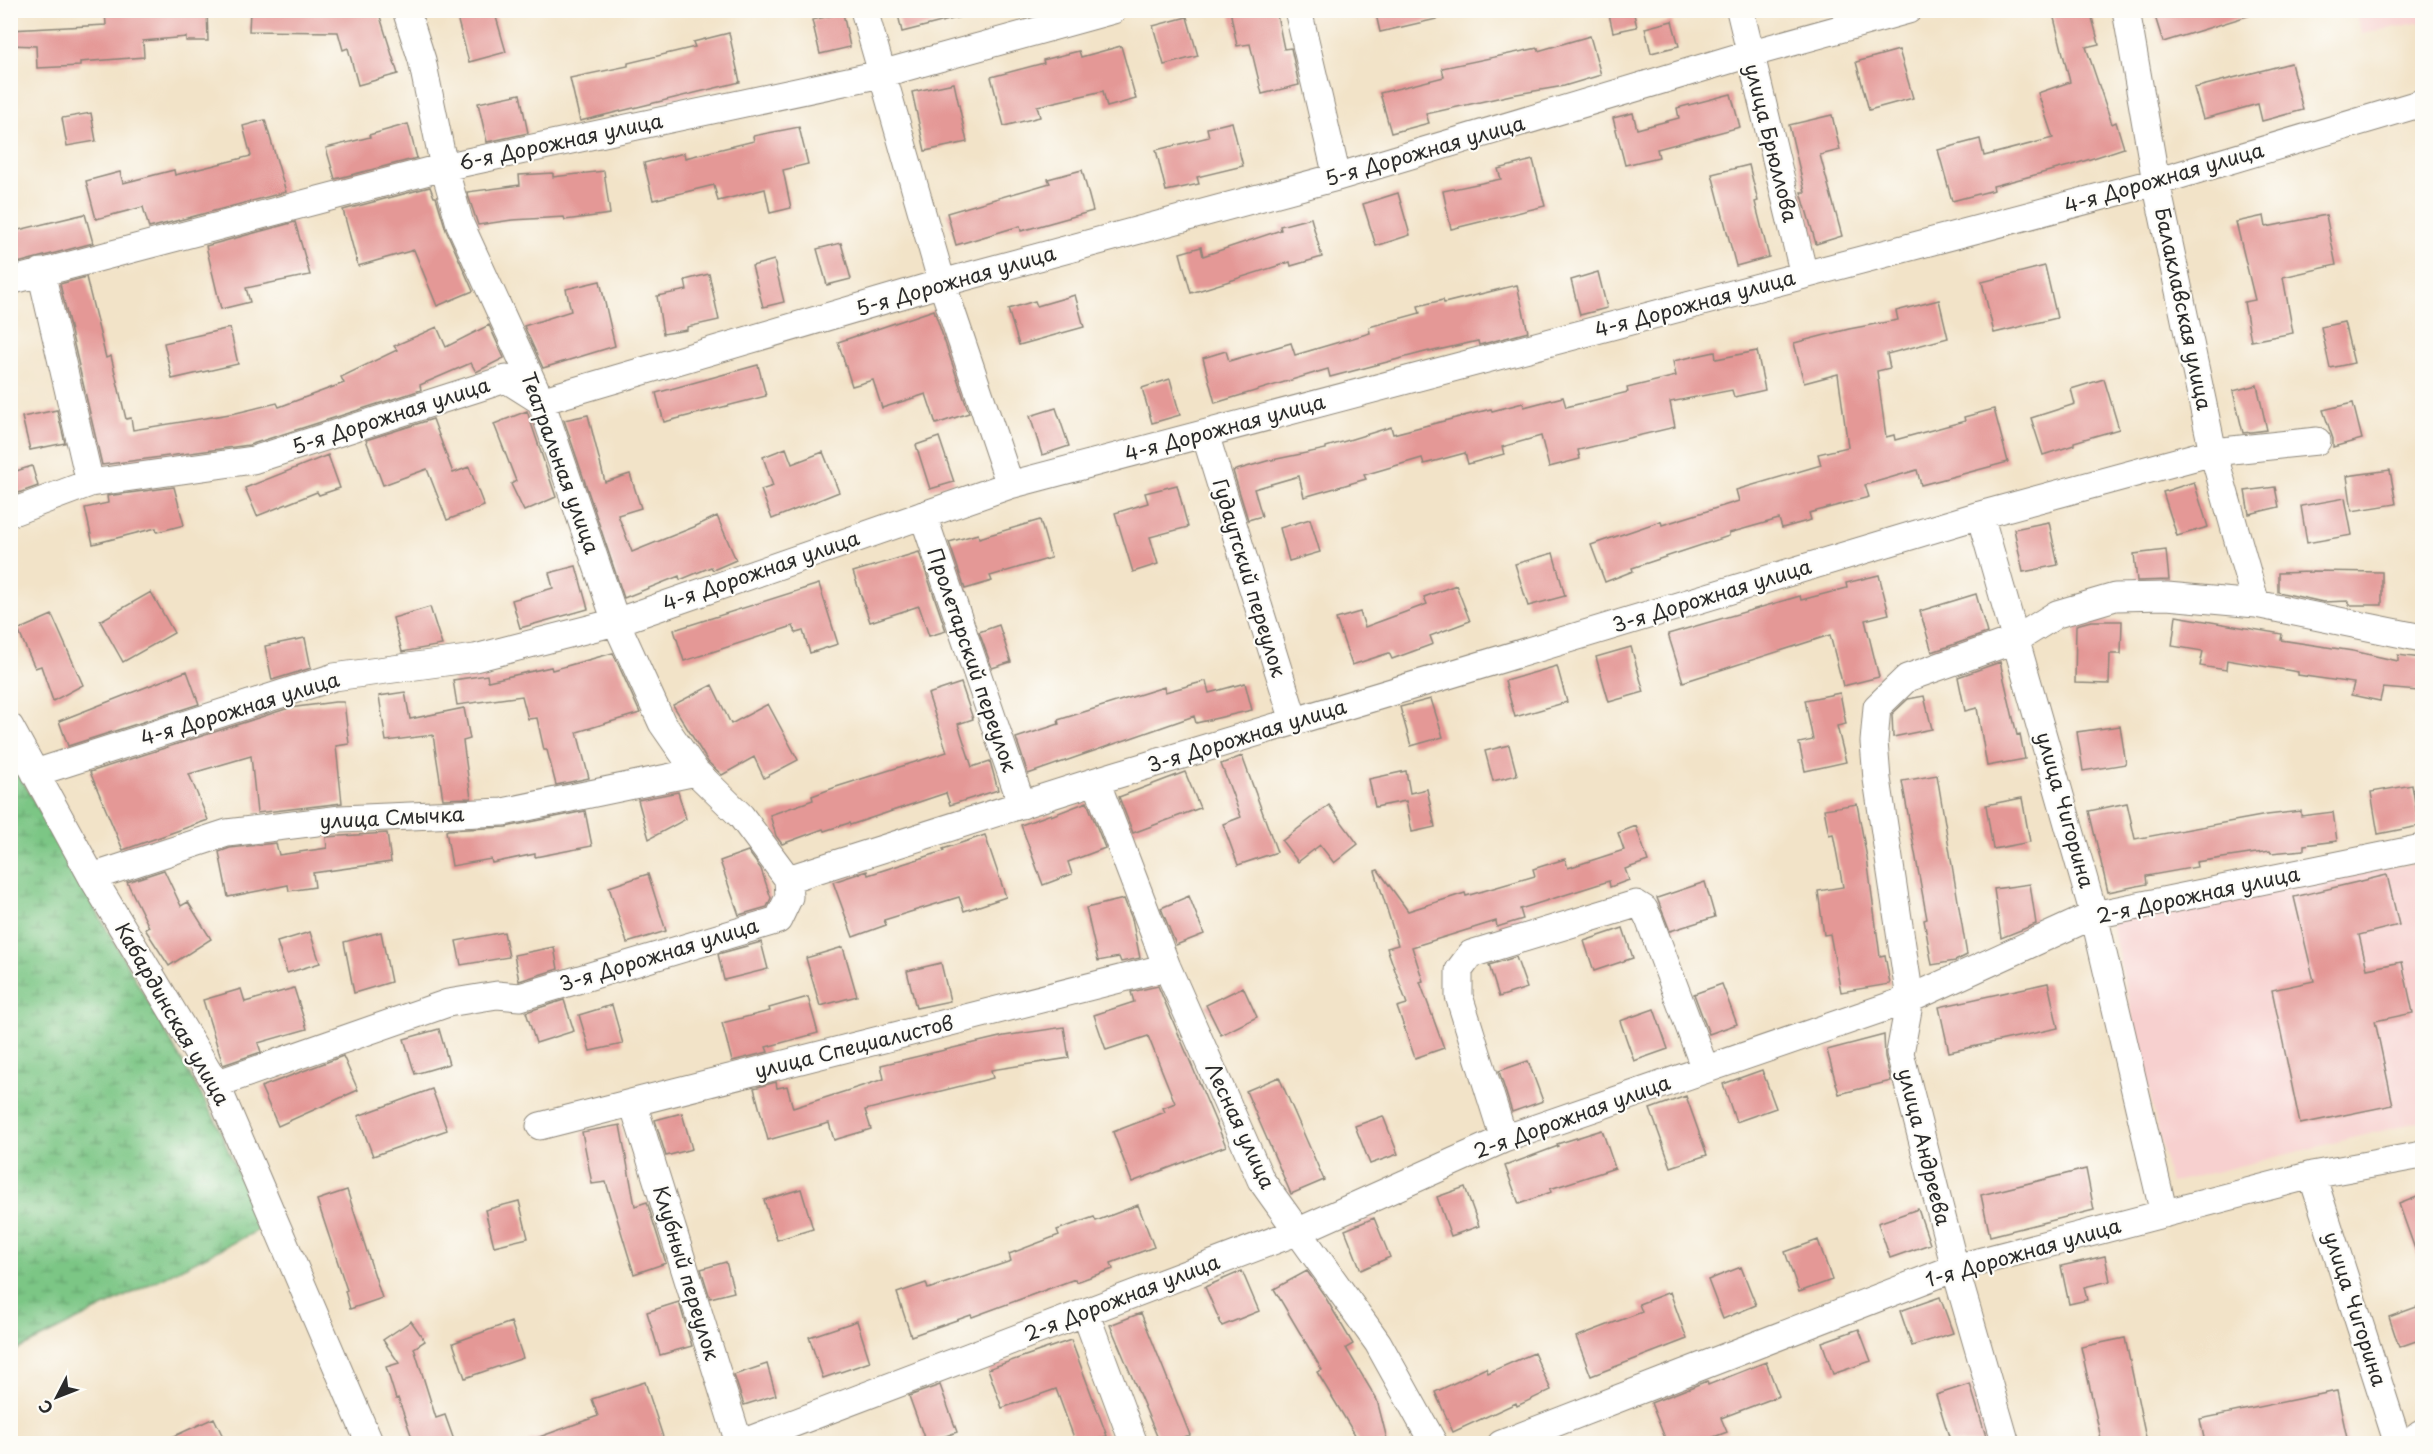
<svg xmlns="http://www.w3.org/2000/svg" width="2433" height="1454" viewBox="0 0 2433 1454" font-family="'Playpen Sans',sans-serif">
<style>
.built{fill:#f7d0cf}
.wetland{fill:url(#wetland-marsh);stroke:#537858;stroke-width:1.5}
.building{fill:#e49896}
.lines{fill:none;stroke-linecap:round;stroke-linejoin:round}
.street-casing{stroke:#8e877a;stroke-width:29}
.street{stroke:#fff;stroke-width:27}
.labels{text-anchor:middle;stroke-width:4.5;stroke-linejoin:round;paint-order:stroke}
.street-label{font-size:20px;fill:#2b2b2b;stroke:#fdfcf7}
</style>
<defs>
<pattern id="wetland-marsh" width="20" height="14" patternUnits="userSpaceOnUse" patternTransform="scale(1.5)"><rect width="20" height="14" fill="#7bc685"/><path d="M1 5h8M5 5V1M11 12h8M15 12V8" fill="none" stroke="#65a16d"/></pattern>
</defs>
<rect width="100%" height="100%" fill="#fdfcf7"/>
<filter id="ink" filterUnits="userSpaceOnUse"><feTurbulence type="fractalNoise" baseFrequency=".0167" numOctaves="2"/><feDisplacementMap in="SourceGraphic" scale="12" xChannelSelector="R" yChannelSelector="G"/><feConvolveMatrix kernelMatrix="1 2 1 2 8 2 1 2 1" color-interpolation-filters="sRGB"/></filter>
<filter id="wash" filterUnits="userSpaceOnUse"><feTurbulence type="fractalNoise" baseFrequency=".008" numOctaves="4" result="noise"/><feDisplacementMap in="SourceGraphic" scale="24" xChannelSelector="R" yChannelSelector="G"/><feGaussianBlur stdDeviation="1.35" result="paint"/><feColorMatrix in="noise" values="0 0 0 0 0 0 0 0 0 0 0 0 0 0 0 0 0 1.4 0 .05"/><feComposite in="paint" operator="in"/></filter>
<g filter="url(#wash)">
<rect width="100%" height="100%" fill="#f2e3c8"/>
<path class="built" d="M2354 11H2422V22L2362 34Z
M2422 862V1121L2170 1183 2110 918Z"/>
<path class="wetland" d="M10 759 216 1121 261 1229 11 1353Z"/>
<g id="blocks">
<path class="building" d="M207 10 208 41H186V37L143 41 144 57 80 62V66L37 68 36 46 10 45V30L106 25 105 11Z
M250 10H378L398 74 358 85 348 48 343 50 338 32 249 31Z
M455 10H494L506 52 469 62Z
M897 10H960L961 17 902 32Z
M1230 10H1276L1284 49 1291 48 1299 85 1262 94 1250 44 1237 46Z
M1375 10H1440L1441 18 1380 32Z
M1608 10H1633L1637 27 1613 32Z
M2052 10H2090L2099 44 2086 47 2112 124 2116 122 2124 148 2069 166 1993 186 1994 190 1952 201 1938 150 1980 139 1984 156 2053 138 2038 93 2070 82Z
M2153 10H2250L2251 15 2163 42Z
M843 13 850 47 820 54 812 20Z
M1187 17 1198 56 1164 65 1153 26Z
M1672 21 1679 46 1651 53 1645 28Z
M729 33 740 82 580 121 570 78 628 66V63L695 47 693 42Z
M1590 36 1601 75 1564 86 1511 95 1426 114 1429 123 1391 133 1380 93 1444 77 1442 68 1538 48V51Z
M1121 46 1136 99 1107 107 1103 91 1037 106 1040 117 1004 126 991 77 1044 63 1043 60 1079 51 1081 57Z
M1899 50 1913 98 1869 110 1856 62Z
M2291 63 2303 110 2262 121 2258 104 2203 119 2194 88Z
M954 83 967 142 925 151 912 92Z
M520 94 528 133 487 142 478 103Z
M1731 94 1740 127 1657 149 1659 157 1625 165 1613 118 1633 113 1637 129 1679 118 1677 108Z
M91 113 96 141 67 146 62 118Z
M1832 115 1840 150 1820 155 1842 236 1816 244 1801 192H1805L1789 125Z
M265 120 286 192 149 228 143 207 96 219 86 181 120 172 123 183 174 170 175 175 251 156 243 126Z
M1232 122 1243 166 1197 177 1199 184 1166 191 1156 150 1209 137 1207 128Z
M408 124 417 158 335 179 326 148 370 137 369 135Z
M799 127 808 164 783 170 791 208 770 213 765 189 718 201 714 185 653 200 644 163 684 153 685 158 754 141 753 136Z
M1533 160 1545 206 1451 229 1443 191 1501 179 1498 169Z
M1749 165 1758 201 1755 202 1769 257 1736 266 1712 174Z
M1082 170 1093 211 1021 231 1020 226 956 245 947 213 1050 183 1048 179Z
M604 171 610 214 565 220 564 217 512 220 478 225 467 192 520 185 519 175 553 173V177Z
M430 187 434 197H436L446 230 473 291 437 306 414 250 358 266 343 210Z
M1398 193 1410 235 1376 246 1363 204Z
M85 214 93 243 10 265V232Z
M2326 215 2336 265 2283 277 2293 333 2251 341 2244 302 2255 300 2236 222 2264 216 2266 227Z
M1311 218 1322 257 1291 266 1290 262 1191 293 1180 253 1201 247 1203 256 1281 230 1280 226Z
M295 222 310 275 246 288 250 302 221 309 206 246Z
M841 243 851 279 827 285 817 249Z
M774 260 784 302 763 307 752 266Z
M2045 266 2057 318 1994 333 1982 282Z
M1598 272 1607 308 1580 315 1571 280Z
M709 274 719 320 687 327V330L663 334 657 296 687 290 685 280Z
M86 277 106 358 111 356 126 419 131 418 133 430 236 413 277 403 279 407 344 383 341 377 397 350 394 346 437 327 446 347 489 325 504 358 476 372 471 363 420 385 421 390 249 445 102 465 60 284Z
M600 281 615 346 543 368 524 326 571 311 566 289Z
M1517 285 1528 332 1479 345 1478 341 1429 352V351L1330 377 1328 369 1215 403 1203 358 1226 351 1229 361 1291 343 1295 355 1370 333 1369 327 1420 313 1418 306 1443 300 1444 303Z
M1075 295 1084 327 1019 345 1008 309 1035 301 1037 306Z
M1939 300 1948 338 1887 354 1890 368 1877 371 1886 437 1894 435 1895 440 1965 421 1964 417 1994 409 2008 462 1921 485 1917 470 1865 485 1869 497 1809 513 1811 520 1782 528 1779 519 1729 533V536L1632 568 1633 571 1605 582 1591 545 1661 521 1662 525 1739 501 1736 490 1821 465 1818 454 1848 447 1838 374 1804 383 1794 343 1849 329 1898 320 1896 311Z
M934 310 969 413 936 424 926 394 882 408 873 380 852 386 838 342Z
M2344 322 2354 363 2330 368 2321 327Z
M230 328 238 364 172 379 164 343Z
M1757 351 1765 390 1734 397 1732 390 1670 402 1675 427 1578 450 1580 459 1549 467 1541 436 1502 447 1504 454 1468 464 1465 453 1424 464 1422 458 1364 475 1366 479 1304 497 1299 476 1254 489 1262 516 1248 520 1233 471 1267 461 1326 449V447L1391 427 1393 434 1491 409 1492 411 1523 403 1524 407 1563 397 1566 407 1628 392 1627 388 1676 376 1673 361 1715 352 1716 359Z
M758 365 766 396 664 422 656 393Z
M1170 379 1180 415 1152 423 1142 388Z
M2104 379 2119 429 2074 442V445L2043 455 2031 418 2075 404 2071 389Z
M2257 385 2267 430 2243 433 2233 391Z
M2353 403 2362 439 2333 447V439L2323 410Z
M1056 408 1069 446 1042 455 1030 416Z
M57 410 65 443 30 450 22 417Z
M527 411 556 497 524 511 511 484 516 481 494 424Z
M588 415 605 482 630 474 641 508 618 515 632 552 694 527 717 516 736 560 713 570 711 567 680 580 679 576 624 598 564 420Z
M433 419 453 473 469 467 484 506 447 520 427 469 383 485 366 440Z
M939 437 954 482 930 489 916 445Z
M786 448 792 464 823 452 839 492 772 519 761 490 773 486 763 457Z
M328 455 340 488 319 495 317 492 257 516 245 488Z
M32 466 38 486 10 496V473Z
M2390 470 2396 504 2352 511 2347 476Z
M2194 482 2208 527 2177 536 2163 492Z
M1177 485 1188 527 1150 537 1158 564 1133 572 1115 513 1148 503 1145 493Z
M174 487 184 525 157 532 156 528 93 544 85 508 108 503 107 496Z
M2275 487 2279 507 2249 514 2245 491Z
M2345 498 2352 535 2307 543 2301 506Z
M1310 519 1320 552 1289 561 1280 528Z
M1040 520 1051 558 990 576 992 581 965 589 949 542 978 534 979 538Z
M2049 522 2058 565 2023 572 2014 529Z
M2166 550 2169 580 2137 581 2134 554Z
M919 552 946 631 929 636 919 606 870 622 853 572Z
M1553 553 1565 596 1528 606 1515 564Z
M576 566 588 609 520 628 512 600 553 588 549 573Z
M2312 571 2382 572V605H2349V601L2323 602 2278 592V573L2312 572Z
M1879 575 1889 614 1865 620 1879 677 1843 686 1830 635 1683 682 1668 634 1800 596 1801 600 1847 588 1846 583Z
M819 584 838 644 810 653 803 631 796 633 793 626 684 661 674 630Z
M1456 585 1470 621 1430 636 1433 644 1392 659 1389 653 1352 665 1336 619 1360 612 1365 627 1427 604 1424 597Z
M151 592 174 633 123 662 100 621Z
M1976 594 1987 633 1932 652 1920 611Z
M430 607 442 645 402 652 393 618Z
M52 615 83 685 53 701 41 666 35 668 18 630Z
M2176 616 2282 634 2281 640 2353 651 2398 661V655L2421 658 2418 691 2383 688 2380 701 2351 695 2354 683 2298 675V672L2227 660 2226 670 2200 666 2203 651 2172 646Z
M2091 621H2122L2121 654H2110L2109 684 2075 683 2076 625Z
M999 625 1011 662 992 668 979 632Z
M305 638 311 668 272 680 265 646Z
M1631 647 1644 692 1609 702 1596 657Z
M613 653 640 713 577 732 589 778 556 785 547 750H544L537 718 528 719 522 696 457 705 453 680 487 675 488 681 551 667 552 670Z
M2000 662 2017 735 2020 734 2025 759 1987 766 1977 708 1965 711 1958 677Z
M1557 666 1567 702 1515 717 1505 681Z
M187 671 199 704 68 746 59 721Z
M1206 681 1209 693 1245 683 1252 710 1196 723 1194 716 1028 774 1016 738 1059 724 1058 720 1164 687 1165 692Z
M961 683 973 719 958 724 972 767 990 761 998 790 950 805 946 793 850 825 849 823 824 831 823 829 782 844 776 836 770 815 813 800 812 796 836 787 947 752 928 694Z
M712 685 731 724 768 704 798 760 764 778 754 757 722 775 708 762 673 705Z
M405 692 410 719 464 708 470 739 463 741 471 798 443 799 433 735 386 741 379 696Z
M1840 693 1846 724 1837 726 1846 762 1805 771 1799 743 1813 740 1805 700Z
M1924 696 1932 729 1893 737 1892 714 1908 699Z
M1431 699 1443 737 1411 746 1400 707Z
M335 702H344L349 744 336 746 342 803 257 813 251 756 189 774 208 820 123 850 90 772 289 708Z
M2120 726 2126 764 2083 771 2077 732Z
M1509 745 1517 775 1493 781 1485 751Z
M1242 756 1277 852 1238 865 1223 824 1241 817 1221 764Z
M1406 771 1410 793 1427 789 1435 827 1412 832 1406 801 1375 807 1369 779Z
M1185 772 1200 808 1133 833 1119 797Z
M1937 775 1967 955 1955 961 1932 965 1924 920 1927 919 1902 781Z
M2412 785 2419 826 2378 834 2371 792Z
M678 792 686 819 649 839 638 800Z
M2022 798 2030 842 1993 849 1986 805Z
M1087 802 1105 848 1068 862 1072 874 1043 885 1021 825 1051 814V816Z
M2127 803 2135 839 2267 815 2301 811V816L2333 812 2337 841 2304 845V850L2271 853 2270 851 2196 862 2197 867 2146 876 2147 884 2108 892 2089 811Z
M1857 804 1867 858 1880 956 1885 955 1890 984 1841 992 1830 934 1824 935 1818 891 1843 887 1833 834 1829 835 1824 809Z
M1329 805 1358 844 1334 863 1320 845 1298 862 1282 841Z
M585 811 592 846 535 857V854L492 863 491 859 452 866 446 831 448 830 506 827Z
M1636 826 1648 861 1625 869 1629 880 1610 887 1609 881 1520 909 1523 919 1497 927 1496 921 1412 947 1423 981 1420 982 1444 1048 1415 1058 1397 1007 1407 1004 1387 948 1398 945 1375 871 1378 870 1408 911 1465 893 1466 896 1535 876 1533 869 1565 859 1568 868 1624 850 1618 833Z
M387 833 391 862 313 873 315 887 289 891 288 885 228 897 219 852 230 848 276 843 279 855 327 848 326 837Z
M985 835 1006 897 964 911 959 897 884 920 886 925 853 937 833 882 867 871 868 875 944 851 943 849Z
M748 851 761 869 771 898 767 907 739 915 720 861Z
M164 870 181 906 188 902 211 939 169 966 145 929 149 927 127 882Z
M648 874 666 931 627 943 609 887Z
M2387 875 2399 925 2359 935 2367 969 2402 962 2413 1013 2375 1021 2393 1105 2300 1124 2272 990 2314 981 2294 897Z
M1705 882 1715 917 1670 931 1657 898Z
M2030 884 2036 924 2001 938 1994 889Z
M1189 896 1204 934 1176 945 1161 908Z
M1124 899 1132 919 1140 958 1121 962 1119 957 1098 961 1086 908Z
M1623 928 1633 958 1594 971 1584 941Z
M310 932 320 963 287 973 277 942Z
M381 932 391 982 354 993 344 942Z
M504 932 509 957 461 965 456 941Z
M761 942 768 969 724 980 718 954Z
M554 947 558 969 519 981 514 955Z
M843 947 857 996 820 1006 806 958Z
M1516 957 1527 988 1499 997 1489 965Z
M941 963 950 1001 916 1008 907 971Z
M2048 983 2058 1028 1949 1052 1939 1007Z
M1722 984 1737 1024 1709 1034 1694 994Z
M1158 986 1226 1146 1132 1182 1113 1132 1165 1112 1163 1108 1175 1103 1148 1036 1106 1050 1094 1015 1134 1002 1131 992Z
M1243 987 1257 1017 1221 1035 1206 1005Z
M294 988 307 1029 258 1043 261 1052 223 1065 203 1000 241 989 245 1002Z
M808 997 818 1033 766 1047 768 1052 732 1061 722 1023 770 1011 769 1008Z
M564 1000 574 1031 536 1043 526 1012Z
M612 1005 623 1044 590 1051 579 1015Z
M1654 1009 1668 1049 1634 1061 1620 1021Z
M1064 1027 1069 1058 991 1070 993 1078 865 1110 871 1129 834 1140 829 1123 768 1140 754 1088 776 1082 777 1088 787 1086 793 1108 884 1079 881 1065 1004 1036Z
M439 1029 449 1064 415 1074 404 1039Z
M1884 1035 1885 1057 1891 1081 1839 1094 1827 1050Z
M343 1056 358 1090 278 1126 261 1087Z
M1528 1061 1543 1101 1512 1112 1499 1071Z
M1762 1070 1776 1108 1736 1122 1723 1084Z
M1279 1077 1324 1180 1291 1194 1246 1091Z
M432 1089 447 1130 373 1156 358 1116Z
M1686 1096 1707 1155 1671 1167 1650 1109Z
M682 1113 692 1149 666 1156 655 1120Z
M1383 1116 1398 1154 1370 1164 1355 1126Z
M620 1125 635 1206 647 1202 666 1263 634 1274 606 1182 592 1184 582 1132Z
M1602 1130 1615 1168 1550 1189 1551 1192 1519 1204 1505 1166 1558 1146 1557 1144Z
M2086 1169 2094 1210 1990 1236 1981 1195Z
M1465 1187 1479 1226 1451 1236 1437 1197Z
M801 1189 813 1229 777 1240 764 1200Z
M347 1190 382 1298 350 1309 345 1291 347 1290 317 1200Z
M2422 1195V1263H2420L2399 1204Z
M519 1201 528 1238 494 1246 485 1210Z
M1138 1205 1154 1247 1111 1263 1113 1269 1076 1282 1075 1279 972 1317 971 1315 911 1336 897 1293 926 1283 928 1289 1011 1261 1009 1254 1059 1235 1057 1230 1094 1217 1096 1221Z
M1918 1209 1930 1244 1890 1258 1878 1223Z
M1374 1218 1390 1257 1361 1270 1345 1230Z
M1818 1240 1832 1280 1799 1292 1785 1252Z
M2105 1256 2110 1281 2084 1287 2087 1300 2069 1304 2061 1266Z
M726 1262 734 1292 710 1298 701 1269Z
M1741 1267 1756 1305 1723 1319 1708 1280Z
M1242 1271 1259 1311 1222 1326 1205 1287Z
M1307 1271 1324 1295 1353 1344 1346 1348 1377 1400 1388 1443H1360L1317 1372 1322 1370 1274 1289Z
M1670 1292 1687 1339 1591 1376 1576 1337 1642 1312 1639 1304Z
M1940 1297 1953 1333 1912 1346 1900 1311Z
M679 1302 692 1346 660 1355 647 1312Z
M2422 1305V1339L2399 1347 2389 1317Z
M1141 1313 1190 1435 1167 1443H1160L1110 1325Z
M411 1321 425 1341 414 1348 436 1418 445 1415 455 1443H414L398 1398 396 1399 386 1367 399 1363 383 1340Z
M857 1321 870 1362 823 1378 809 1337Z
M511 1322 523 1358 465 1378 453 1343Z
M1859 1329 1871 1361 1833 1374 1822 1342Z
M2125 1338 2147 1443H2102L2081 1347Z
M1071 1340 1107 1436 1086 1443H1076L1056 1389 1002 1408 988 1369Z
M1534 1353 1551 1390 1517 1406 1516 1403 1453 1432 1435 1392 1486 1368 1488 1373Z
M1766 1362 1779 1396 1721 1418 1727 1432 1698 1443H1667L1651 1403 1707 1381 1708 1385Z
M767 1364 776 1395 744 1405 734 1375Z
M645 1382 665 1443H528V1441L598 1416 592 1399Z
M1970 1384 1988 1443H1951L1936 1395Z
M940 1385 957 1432 926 1443 909 1396Z
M2337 1391 2348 1443H2205L2200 1419Z
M214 1418 226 1443H159Z"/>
</g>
</g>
<g filter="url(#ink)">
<use href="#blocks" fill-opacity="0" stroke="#8e877a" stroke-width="1.5"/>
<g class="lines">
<defs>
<path id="street" d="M406 10 422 60 444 167 460 224 541 401 616 622 662 723 696 772 741 816 788 879
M864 10 942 283 1010 485
M1298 10 1337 177
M1740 10 1804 275
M2126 10 2156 182 2213 452 2256 604
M41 272 90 483
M10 281 444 167 881 74 1113 10
M1205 434 1294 721
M10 513 90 483 253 460 506 379 541 401 942 283 1337 177 1749 54 1908 10
M923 515 1022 805
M1980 515 2094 915 2164 1214
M10 727 92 877 216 1084 370 1444
M35 773 334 677 475 658 616 622 1010 485 2156 182 2422 103
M1096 781 1167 967 1261 1180 1378 1343 1434 1444
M92 877 227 833 341 819 503 812 696 772
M216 1084 448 1003 497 995 520 997 778 920 789 897 788 879 1096 781 1980 515 2213 452 2317 441
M633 1103 739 1443
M540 1126 1167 967
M1504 1139 1459 996V970L1471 954 1636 904 1644 909 1649 919 1705 1069
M2312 1175 2398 1444
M1085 1312 1134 1444
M739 1444 1299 1231 1504 1139 1910 999 2094 915 2422 848
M1501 1444 1955 1268 2312 1175 2422 1155
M2006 1444 1955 1268 1900 1053 1910 999 1877 779 1874 742 1877 707 1907 678 2017 639 2057 614 2115 597 2167 596 2256 604 2422 638
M2408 1444 2421 1434"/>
</defs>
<use href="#street" class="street-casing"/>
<use href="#street" class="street"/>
</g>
</g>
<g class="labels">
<g class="street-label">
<text transform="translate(561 142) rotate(-12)" y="7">6-я Дорожная улица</text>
<text transform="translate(1771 143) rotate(76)" y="7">улица Брюллова</text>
<text transform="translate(1425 151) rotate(-16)" y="7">5-я Дорожная улица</text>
<text transform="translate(2164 178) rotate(-16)" y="7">4-я Дорожная улица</text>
<text transform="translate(956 281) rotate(-16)" y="7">5-я Дорожная улица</text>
<text transform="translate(1695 304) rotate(-15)" y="7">4-я Дорожная улица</text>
<text transform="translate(2183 309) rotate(78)" y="7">Балаклавская улица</text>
<text transform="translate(391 416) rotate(-18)" y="7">5-я Дорожная улица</text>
<text transform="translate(1225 428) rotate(-15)" y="7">4-я Дорожная улица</text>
<text transform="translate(560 463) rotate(70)" y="7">Театральная улица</text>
<text transform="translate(761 571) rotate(-19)" y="7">4-я Дорожная улица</text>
<text transform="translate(1249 578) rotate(73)" y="7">Гудаутский переулок</text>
<text transform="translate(1712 596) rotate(-17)" y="7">3-я Дорожная улица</text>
<text transform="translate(972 660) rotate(71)" y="7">Пролетарский переулок</text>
<text transform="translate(240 709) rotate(-17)" y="7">4-я Дорожная улица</text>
<text transform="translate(1247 736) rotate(-17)" y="7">3-я Дорожная улица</text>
<text transform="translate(2065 810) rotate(74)" y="7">улица Чигорина</text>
<text transform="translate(392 818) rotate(-3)" y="7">улица Смычка</text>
<text transform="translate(2198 895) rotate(-12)" y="7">2-я Дорожная улица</text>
<text transform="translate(659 955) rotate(-17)" y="7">3-я Дорожная улица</text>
<text transform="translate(172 1014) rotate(60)" y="7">Кабардинская улица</text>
<text transform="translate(854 1047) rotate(-14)" y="7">улица Специалистов</text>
<text transform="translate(1572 1117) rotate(-20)" y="7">2-я Дорожная улица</text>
<text transform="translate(1240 1126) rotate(65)" y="7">Лесная улица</text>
<text transform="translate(1924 1147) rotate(76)" y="7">улица Андреева</text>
<text transform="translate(2023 1253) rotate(-16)" y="7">1-я Дорожная улица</text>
<text transform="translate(686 1273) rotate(73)" y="7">Клубный переулок</text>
<text transform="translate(1122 1298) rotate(-21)" y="7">2-я Дорожная улица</text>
<text transform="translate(2355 1309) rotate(72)" y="7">улица Чигорина</text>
</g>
</g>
<rect width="2433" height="1454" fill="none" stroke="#fdfcf7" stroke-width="36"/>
<g transform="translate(57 1397) rotate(228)" stroke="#fdfcf7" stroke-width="4.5" paint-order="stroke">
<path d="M0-4.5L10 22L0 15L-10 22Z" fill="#2b2b2b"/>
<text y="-9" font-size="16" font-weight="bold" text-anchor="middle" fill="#2b2b2b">С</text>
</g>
</svg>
